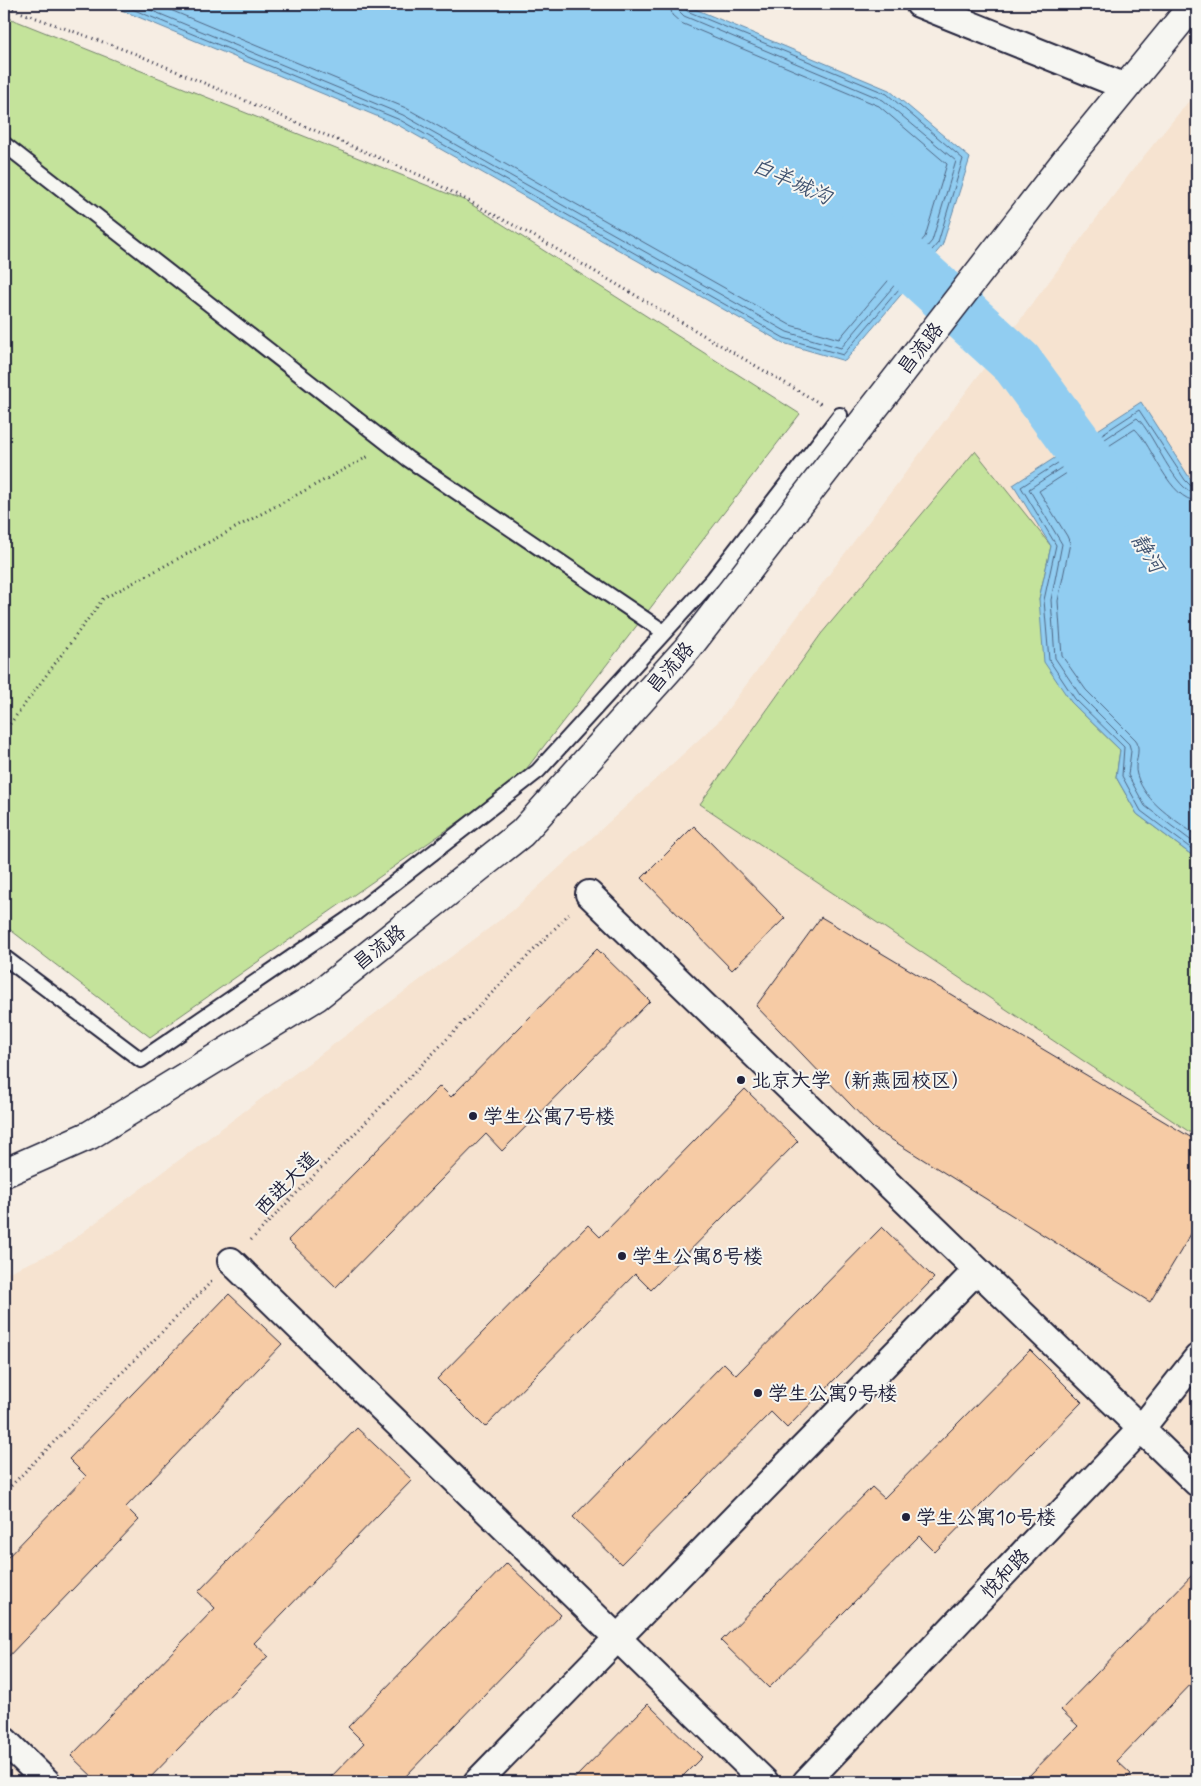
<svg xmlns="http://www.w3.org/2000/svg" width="1201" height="1786" viewBox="0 0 1201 1786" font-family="Mynerve,'LXGW WenKai TC',sans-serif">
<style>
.built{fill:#f6e3d0}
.green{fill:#c4e39b;stroke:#73826b}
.water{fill:#91cdf1;stroke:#6589a8}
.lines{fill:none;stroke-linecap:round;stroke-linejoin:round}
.shore{stroke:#4e6684;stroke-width:1}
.river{stroke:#91cdf1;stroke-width:52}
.building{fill:#f6cba5;stroke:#22223b}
.service-casing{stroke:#22223b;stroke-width:18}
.minor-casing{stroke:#22223b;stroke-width:30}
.secondary-casing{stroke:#22223b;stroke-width:31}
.path{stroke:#22223b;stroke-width:3;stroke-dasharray:1 4;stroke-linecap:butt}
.service{stroke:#f6f6f2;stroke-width:14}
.minor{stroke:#f6f6f2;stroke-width:26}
.secondary{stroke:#f6f6f2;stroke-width:28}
.poi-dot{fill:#22223b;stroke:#f6f6f2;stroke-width:2}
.labels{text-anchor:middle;stroke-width:4;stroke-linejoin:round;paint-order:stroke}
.street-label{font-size:20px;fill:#22223b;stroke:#f6f6f2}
.poi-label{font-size:20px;fill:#22223b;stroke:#f6f6f2;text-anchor:start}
.water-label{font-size:21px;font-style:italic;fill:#435572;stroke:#f6f6f2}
</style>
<rect width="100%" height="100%" fill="#f6ede3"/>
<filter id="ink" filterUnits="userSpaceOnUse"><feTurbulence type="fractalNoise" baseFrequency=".02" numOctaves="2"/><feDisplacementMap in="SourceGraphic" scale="10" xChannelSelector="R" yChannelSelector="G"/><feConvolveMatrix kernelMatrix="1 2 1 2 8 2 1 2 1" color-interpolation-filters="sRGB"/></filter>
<g filter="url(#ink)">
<path class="built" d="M1197 91V1782H4V1274L59 1250 512 911 719 721 1135 167Z"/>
<path class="green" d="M4 16 466 201 800 414 517 781 150 1037 4 925Z
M975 451 1051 546 1039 599 1071 702 1120 750 1116 777 1137 814 1197 859V1137L700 804 821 634Z"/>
<path class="water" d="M107 4H683L889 90 970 158 942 246 845 361 783 343 398 125Z
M1141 402 1189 477 1197 484V859L1137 814 1116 777 1120 750 1071 702 1044 662 1039 599 1051 546 1013 485Z"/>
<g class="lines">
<path class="shore" d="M120 4 400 120 784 338 843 355 938 243 963 159 887 94 687 11 684 8 683 4
M136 4 403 115 787 332 841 348 932 241 956 161 883 100 684 16 679 11 677 4
M156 4 406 108 790 325 839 339 925 237 947 164 879 106 681 23 672 15 670 4
M1197 488 1192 487 1185 480 1139 410 1021 487 1056 545 1044 600 1049 660 1075 699 1124 747 1122 776 1141 811 1197 853
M1197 494C1175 493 1154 433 1137 418L1029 489 1062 544 1051 600 1055 658 1080 695 1129 744 1131 751 1128 775 1145 806 1197 845
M1197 501C1169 500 1153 446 1135 429L1039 491 1067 536 1070 543 1058 601 1062 656 1086 690 1136 740C1142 752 1133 763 1137 775 1146 804 1175 819 1197 836"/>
<path class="river" d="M866 225 1017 363 1100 476 1117 503"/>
</g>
<path class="building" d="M694 826 785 918 732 970 642 878Z
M821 917 1197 1141V1224L1150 1302 873 1128 756 1006Z
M597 949 650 1001 502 1151 486 1134 336 1287 288 1240 440 1086 451 1097Z
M745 1089 798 1141 651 1290 635 1274 485 1427 437 1379 588 1225 600 1237Z
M882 1227 934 1278 787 1428 771 1412 621 1564 573 1517 724 1363 736 1375Z
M229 1294 282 1344 126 1507 139 1520 4 1661V1561L86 1476 69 1459Z
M1030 1350 1082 1402 935 1552 919 1536 769 1688 721 1641 872 1487 884 1498Z
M357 1428 412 1480 254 1643 268 1656 146 1782H98L71 1756 215 1608 198 1592Z
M507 1563 561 1615 404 1778 408 1782H326L364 1743 348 1727Z
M1197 1570V1678L1117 1761 1131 1774 1123 1782H1023L1078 1726 1061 1710Z
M648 1704 702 1757 677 1782H571Z"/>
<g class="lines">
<defs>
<path id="service" d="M4 144 408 459 664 632
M4 957 141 1060 348 919 538 771 713 579 840 415"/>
<path id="minor" d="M919 4 1126 87
M589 894 1197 1483
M231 1261 765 1782
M4 1740 47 1782
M477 1782 977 1270
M806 1782 1141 1429 1197 1358"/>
<path id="secondary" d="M4 1173 90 1135 316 997 522 833 687 649 1067 159 1194 4"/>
</defs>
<use href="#service" class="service-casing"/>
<use href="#minor" class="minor-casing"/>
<use href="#secondary" class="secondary-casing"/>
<path class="path" d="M4 4 17 11 136 54 424 177 541 240 821 404
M4 732 103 599 369 456
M251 1240 569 914
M4 1493 212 1281"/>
<use href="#service" class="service"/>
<use href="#minor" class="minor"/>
<use href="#secondary" class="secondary"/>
</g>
</g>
<g class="poi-dot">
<circle cx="741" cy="1080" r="5"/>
<circle cx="473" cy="1116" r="5"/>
<circle cx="622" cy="1256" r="5"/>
<circle cx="758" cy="1393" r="5"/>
<circle cx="906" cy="1517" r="5"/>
</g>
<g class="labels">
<g class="street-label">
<text transform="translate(920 348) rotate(-52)" y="7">昌流路</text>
<text transform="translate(670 667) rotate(-49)" y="7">昌流路</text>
<text transform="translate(379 947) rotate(-38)" y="7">昌流路</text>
<text transform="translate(286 1183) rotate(-46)" y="7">西进大道</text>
<text transform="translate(1005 1573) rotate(-46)" y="7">悦和路</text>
</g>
<g class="poi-label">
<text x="751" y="1087">北京大学（新燕园校区）</text>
<text x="483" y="1123">学生公寓7号楼</text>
<text x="632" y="1263">学生公寓8号楼</text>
<text x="768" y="1400">学生公寓9号楼</text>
<text x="916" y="1524">学生公寓10号楼</text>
</g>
<g class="water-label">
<text transform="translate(792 181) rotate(24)" y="7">白羊城沟</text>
<text transform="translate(1148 553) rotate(58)" y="7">静河</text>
</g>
</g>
<rect width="1201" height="1786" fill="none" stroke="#f6f6f2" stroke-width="20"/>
<rect x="10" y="10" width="1181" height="1766" fill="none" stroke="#22223b" stroke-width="2" filter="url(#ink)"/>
</svg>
